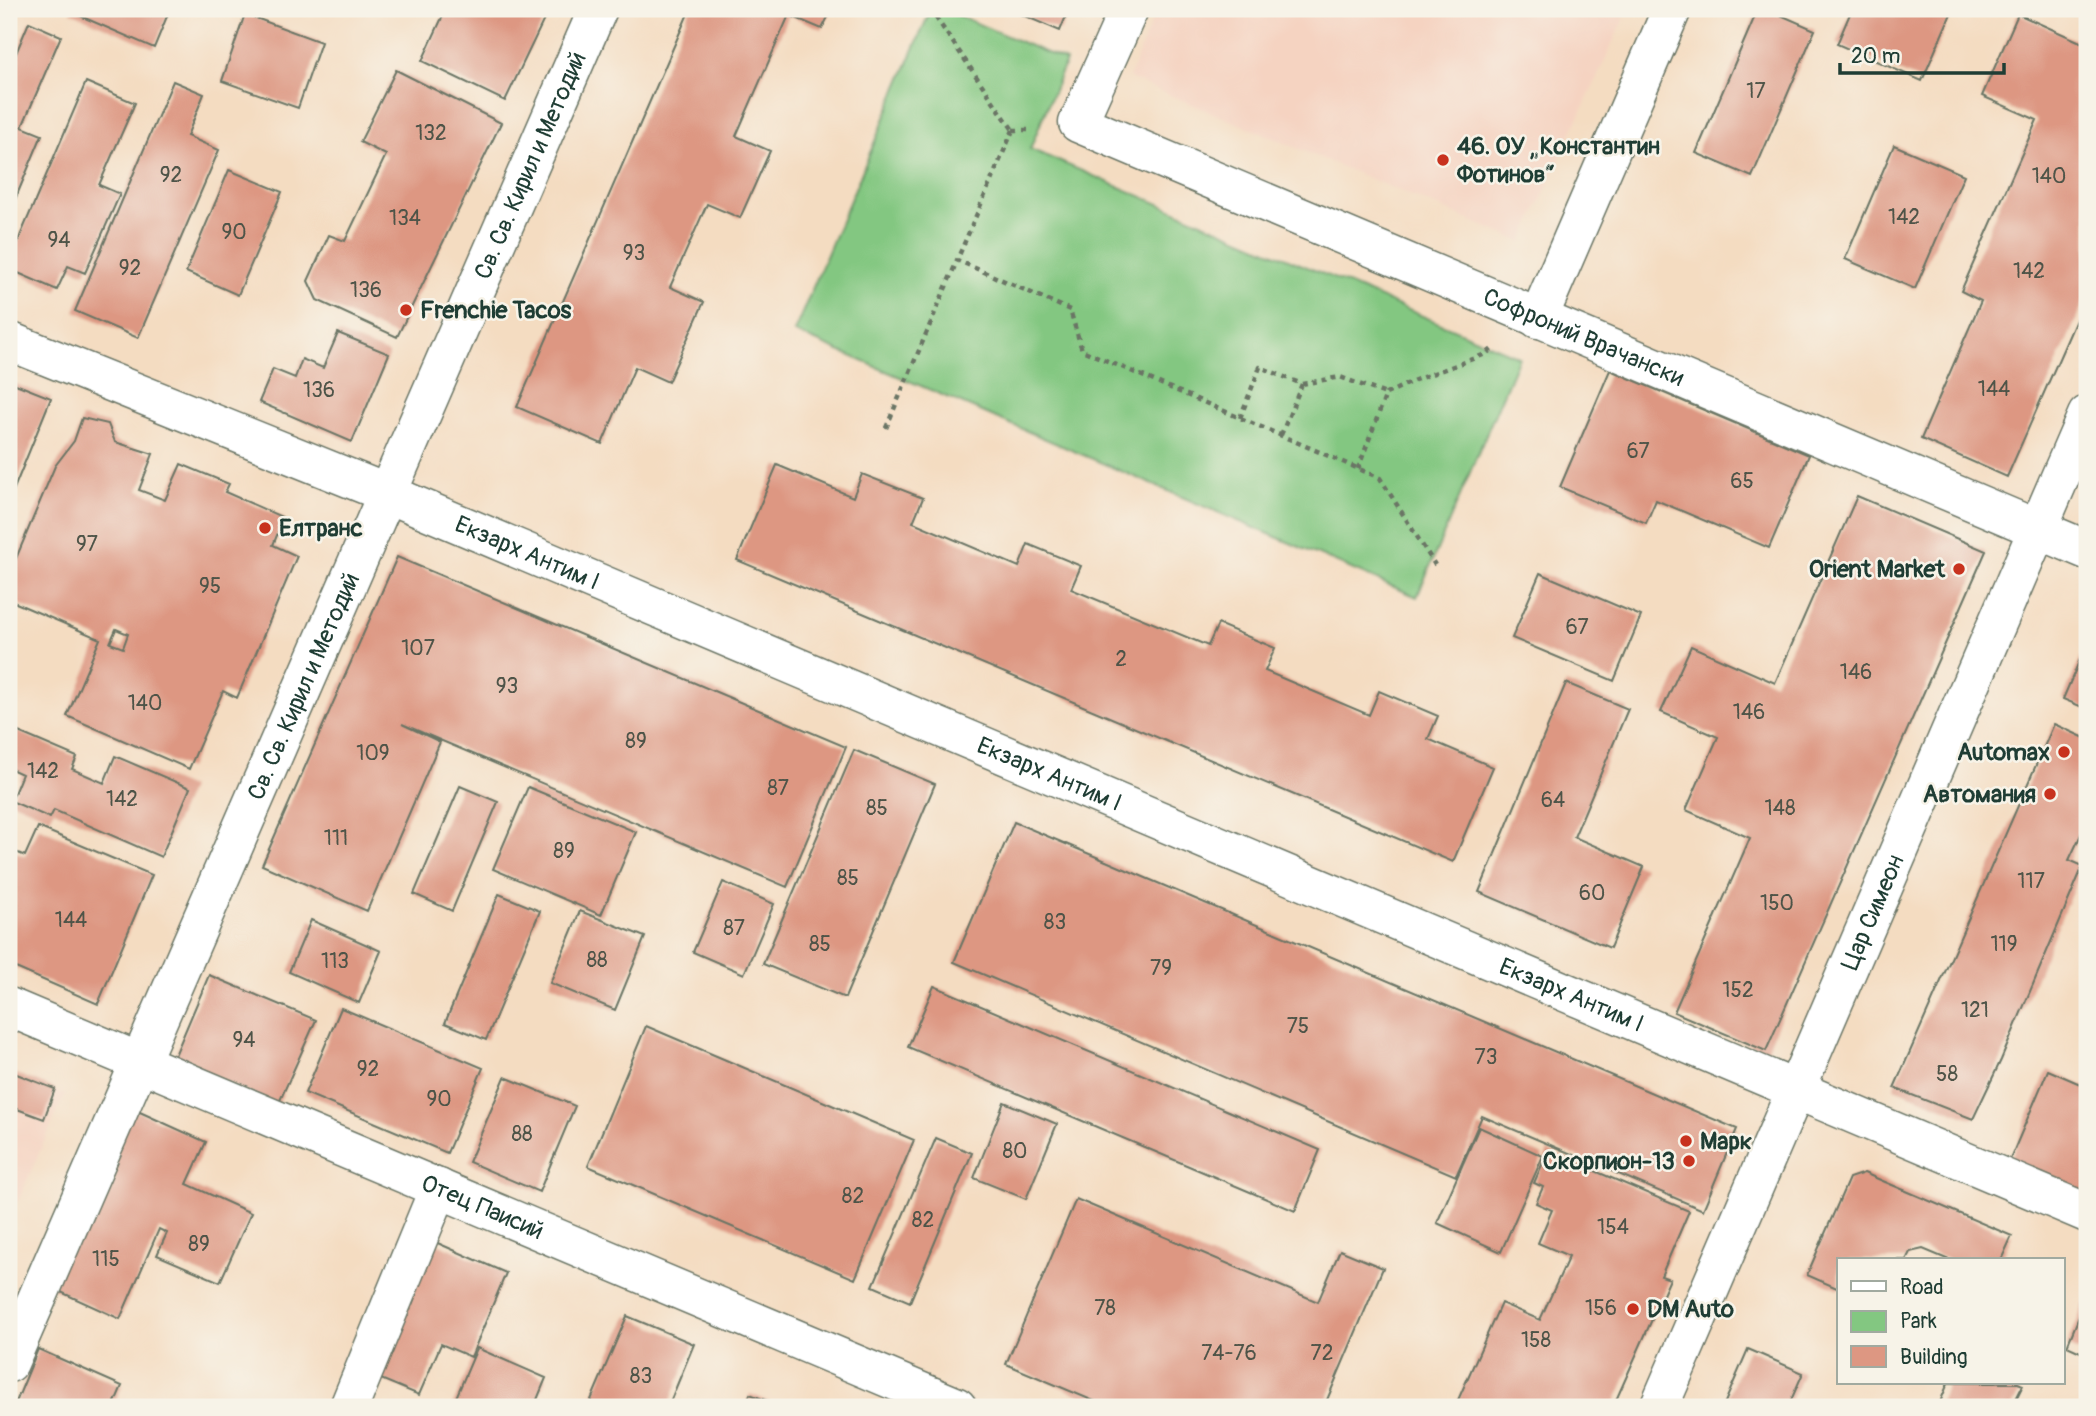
<svg xmlns="http://www.w3.org/2000/svg" width="2096" height="1416" viewBox="0 0 2096 1416" font-family="Pangolin,sans-serif">
<style>
.built{fill:#f5d3c1}
.green{fill:#83c781;stroke:#51825a;stroke-width:2}
.building{fill:#dd9782;fill-rule:evenodd}
.lines{fill:none;stroke-linecap:round;stroke-linejoin:round}
.minor-casing{stroke:#6a7565;stroke-width:41}
.path{stroke:#6a7565;stroke-width:4.5;stroke-dasharray:5 5;stroke-linecap:butt}
.minor{stroke:#fff;stroke-width:38}
.poi-dot{fill:#c8321e;stroke:#f7f3e8;stroke-width:2.5}
.labels{text-anchor:middle;stroke-width:5;stroke-linejoin:round;paint-order:stroke}
.number-label{font-size:21px;fill:#4e5448}
.poi-label{font-size:24px;font-weight:bold;fill:#1f3d34;stroke:#f7f3e8;text-anchor:start}
.street-label{font-size:24px;fill:#1f3d34;stroke:#f7f3e8}
</style>
<rect width="100%" height="100%" fill="#f7f3e8"/>
<filter id="ink" filterUnits="userSpaceOnUse"><feTurbulence type="fractalNoise" baseFrequency=".0143" numOctaves="2"/><feDisplacementMap in="SourceGraphic" scale="14" xChannelSelector="R" yChannelSelector="G"/><feConvolveMatrix kernelMatrix="1 2 1 2 8 2 1 2 1" color-interpolation-filters="sRGB"/></filter>
<filter id="wash" filterUnits="userSpaceOnUse"><feTurbulence type="fractalNoise" baseFrequency=".00686" numOctaves="4" result="noise"/><feDisplacementMap in="SourceGraphic" scale="28" xChannelSelector="R" yChannelSelector="G"/><feGaussianBlur stdDeviation="1.57" result="paint"/><feColorMatrix in="noise" values="0 0 0 0 0 0 0 0 0 0 0 0 0 0 0 0 0 1.4 0 .05"/><feComposite in="paint" operator="in"/></filter>
<g filter="url(#wash)">
<rect width="100%" height="100%" fill="#f4dcc1"/>
<path class="built" d="M1157 9H1628L1522 242 1129 78Z
M9 1071 65 1094 9 1221Z"/>
<path class="green" d="M931 9H943L1066 61 1030 149 1519 357 1417 597 794 332Z"/>
<g id="blocks">
<path class="building" d="M73 9H170L154 48 71 12Z
M446 9H549L505 101 422 61Z
M690 9H832L822 29 789 15 736 136 770 151 740 218 707 204 670 287 704 302 668 382 635 367 602 444 517 407Z
M1008 9H1069L1060 31Z
M1758 9H1767L1815 30 1752 177 1696 153Z
M1852 9H1953L1922 81 1837 44Z
M245 14 321 42 298 108 222 81Z
M2018 14 2087 45V295L2007 477 1921 439 1981 301 1961 291 2037 120 1982 96Z
M29 22 61 36 22 127 42 135 9 214V70Z
M396 70 501 123 397 337 317 300 308 281 329 235 345 241 386 155 360 142Z
M173 81 204 94 187 136 219 150 138 338 75 311Z
M86 82 135 103 99 185 120 194 85 273 68 266 57 290 9 269V262Z
M1894 145 1964 175 1915 289 1845 259Z
M229 170 282 192 238 295 186 272Z
M338 333 389 354 352 442 259 402 273 369 295 378 302 359 323 368Z
M1610 370 1809 455 1769 548 1656 500 1646 523 1560 487Z
M13 383 51 398 9 501V394Z
M82 418 108 424 115 442 153 454 139 490 165 500 181 464 229 484 225 492 284 518 273 545 297 556 237 698 223 691 189 769 67 716 100 639 9 600V575L55 466 74 441ZM116 629 128 634 123 648 110 643Z
M777 465 853 497 862 474 923 498 913 522 1019 567 1028 544 1081 566 1071 589 1208 646 1218 624 1275 648 1265 671 1369 715 1379 691 1438 716 1428 739 1493 767 1453 862 737 560Z
M1857 496 1986 551 1766 1051 1674 1012 1750 838 1686 810 1718 737 1661 712 1691 646 1775 683Z
M397 557 846 747 787 887 402 724 440 742 367 911 262 865Z
M1540 573 1641 616 1614 681 1512 638Z
M2087 643V709L2063 699Z
M1566 683 1628 709 1574 837 1644 867 1610 948 1479 892Z
M2054 724 2087 739V829L2084 828 2069 860 2083 866 2001 1060 1973 1119 1894 1088Z
M9 728 77 757 72 769 104 783 115 756 190 788 161 857 54 810 50 818 11 801 22 774 9 768Z
M854 750 935 784 845 998 763 964Z
M460 786 498 802 452 911 414 894Z
M528 787 636 832 601 915 493 869Z
M1014 822 1737 1129 1703 1210 1482 1116 1456 1176 954 962Z
M38 827 152 875 98 1004 9 965V849L25 856Z
M723 882 774 904 744 974 693 952Z
M499 894 540 911 486 1040 445 1023Z
M580 911 645 937 615 1010 550 983Z
M311 920 381 951 359 1003 289 972Z
M209 975 316 1020 278 1105 173 1060Z
M934 986 1320 1150 1295 1211 908 1047Z
M341 1008 483 1068 447 1153 305 1093Z
M646 1026 914 1140 855 1279 588 1166Z
M2048 1070 2087 1087V1194L2009 1162Z
M9 1071 55 1089 44 1119 9 1106Z
M505 1077 575 1106 539 1192 469 1162Z
M1004 1102 1057 1124 1026 1199 974 1178Z
M131 1108 206 1142 187 1184 251 1213 220 1282 157 1255 167 1233 159 1229 120 1319 52 1288Z
M1479 1127 1543 1156 1501 1252 1437 1223Z
M936 1138 972 1153 910 1302 873 1286Z
M1548 1151 1689 1211 1661 1276 1670 1279 1613 1407H1474L1458 1400 1501 1303 1540 1320 1569 1256 1538 1243 1552 1210 1536 1203 1543 1187 1534 1183Z
M1864 1173 2012 1236 2001 1260H1949L1923 1249 1910 1252 1906 1260H1839V1289L1807 1275 1849 1178Z
M1076 1199 1318 1302 1340 1250 1383 1268 1324 1407H1285L1276 1404 1275 1407H1108L1006 1364Z
M433 1241 506 1273 471 1357 441 1344 419 1395 376 1377Z
M2087 1297V1355L2067 1346Z
M627 1316 694 1344 668 1407H588Z
M477 1348 546 1378 534 1407H452Z
M38 1349 122 1386 113 1407H14Z
M1748 1349 1803 1373 1788 1407H1723Z
M1948 1383H2018L2023 1385 2012 1407H1938Z
M750 1394 782 1407H745Z"/>
</g>
</g>
<g filter="url(#ink)">
<use href="#blocks" fill-opacity="0" stroke="#6a7565" stroke-width="2"/>
<g class="lines">
<defs>
<g id="minor">
<path id="s1" d="M1129 9 1078 123 2087 550"/>
<path d="M1538 319 1672 9"/>
<path id="s2" d="M9 341 386 493 2087 1213"/>
<path id="s3" d="M9 1007 957 1407"/>
<path id="s4" d="M9 1363 598 9"/>
<path d="M349 1407 439 1188"/>
<path id="s5" d="M1659 1407 2087 415"/>
</g>
</defs>
<use href="#minor" class="minor-casing"/>
<path class="path" d="M930 9 1013 130
M1013 130 957 260 1070 310 1082 350 1380 478 1435 565
M1013 130H1033
M1240 418 1260 367 1302 384 1340 377 1386 394
M886 428 957 261
M1281 435 1302 384
M1358 469 1386 394 1415 380 1486 354 1492 349"/>
<use href="#minor" class="minor"/>
</g>
</g>
<g class="poi-dot">
<circle cx="1443" cy="160" r="7"/>
<circle cx="406" cy="310" r="7"/>
<circle cx="265" cy="528" r="7"/>
<circle cx="1959" cy="569" r="7"/>
<circle cx="2064" cy="752" r="7"/>
<circle cx="2050" cy="794" r="7"/>
<circle cx="1686" cy="1141" r="7"/>
<circle cx="1689" cy="1161" r="7"/>
<circle cx="1633" cy="1309" r="7"/>
</g>
<g class="labels">
<g class="number-label">
<text x="1756" y="98">17</text>
<text x="431" y="140">132</text>
<text x="171" y="182">92</text>
<text x="2049" y="183">140</text>
<text x="1904" y="224">142</text>
<text x="405" y="225">134</text>
<text x="234" y="239">90</text>
<text x="59" y="247">94</text>
<text x="634" y="260">93</text>
<text x="130" y="275">92</text>
<text x="2029" y="278">142</text>
<text x="366" y="297">136</text>
<text x="1994" y="396">144</text>
<text x="319" y="397">136</text>
<text x="1638" y="458">67</text>
<text x="1742" y="488">65</text>
<text x="87" y="551">97</text>
<text x="210" y="593">95</text>
<text x="1577" y="634">67</text>
<text x="418" y="655">107</text>
<text x="1121" y="666">2</text>
<text x="1856" y="679">146</text>
<text x="507" y="693">93</text>
<text x="145" y="710">140</text>
<text x="1749" y="719">146</text>
<text x="636" y="748">89</text>
<text x="373" y="760">109</text>
<text x="43" y="778">142</text>
<text x="778" y="795">87</text>
<text x="122" y="806">142</text>
<text x="1553" y="807">64</text>
<text x="877" y="815">85</text>
<text x="1780" y="815">148</text>
<text x="336" y="845">111</text>
<text x="564" y="858">89</text>
<text x="848" y="885">85</text>
<text x="2031" y="888">117</text>
<text x="1592" y="900">60</text>
<text x="1777" y="910">150</text>
<text x="71" y="927">144</text>
<text x="1055" y="929">83</text>
<text x="734" y="935">87</text>
<text x="820" y="951">85</text>
<text x="2004" y="951">119</text>
<text x="597" y="967">88</text>
<text x="335" y="968">113</text>
<text x="1161" y="975">79</text>
<text x="1738" y="997">152</text>
<text x="1975" y="1017">121</text>
<text x="1298" y="1033">75</text>
<text x="244" y="1047">94</text>
<text x="1486" y="1064">73</text>
<text x="368" y="1076">92</text>
<text x="1947" y="1081">58</text>
<text x="439" y="1106">90</text>
<text x="522" y="1141">88</text>
<text x="1015" y="1158">80</text>
<text x="853" y="1203">82</text>
<text x="923" y="1227">82</text>
<text x="1613" y="1234">154</text>
<text x="199" y="1251">89</text>
<text x="106" y="1266">115</text>
<text x="1105" y="1315">78</text>
<text x="1601" y="1315">156</text>
<text x="1536" y="1347">158</text>
<text x="1229" y="1360">74-76</text>
<text x="1322" y="1360">72</text>
<text x="641" y="1383">83</text>
</g>
<g class="poi-label">
<text x="1457" y="154">46. ОУ „Константин<tspan x="1457" dy="28">Фотинов“</tspan></text>
<text x="420" y="318">Frenchie Tacos</text>
<text x="279" y="536">Елтранс</text>
<text x="1945" y="577" text-anchor="end">Orient Market</text>
<text x="2050" y="760" text-anchor="end">Automax</text>
<text x="2036" y="802" text-anchor="end">Автомания</text>
<text x="1700" y="1149">Марк</text>
<text x="1675" y="1169" text-anchor="end">Скорпион-13</text>
<text x="1647" y="1317">DM Auto</text>
</g>
<g class="street-label">
<text dy="8" stroke="none"><textPath href="#s4" startOffset="1306">Св. Св. Кирил и Методий</textPath></text>
<text dy="8" stroke="none"><textPath href="#s1" startOffset="674">Софроний Врачански</textPath></text>
<text dy="8" stroke="none"><textPath href="#s2" startOffset="560">Екзарх Антим I</textPath></text>
<text dy="8" stroke="none"><textPath href="#s4" startOffset="738">Св. Св. Кирил и Методий</textPath></text>
<text dy="8" stroke="none"><textPath href="#s2" startOffset="1127">Екзарх Антим I</textPath></text>
<text dy="8" stroke="none"><textPath href="#s5" startOffset="539">Цар Симеон</textPath></text>
<text dy="8" stroke="none"><textPath href="#s2" startOffset="1694">Екзарх Антим I</textPath></text>
<text dy="8" stroke="none"><textPath href="#s3" startOffset="514">Отец Паисий</textPath></text>
</g>
</g>
<rect width="2096" height="1416" fill="none" stroke="#f7f3e8" stroke-width="35"/>
<rect x="1837" y="1258" width="228" height="126" fill="#f7f3e8" stroke="#a1aaa0" stroke-width="2"/>
<rect x="1851" y="1281" width="35" height="10" fill="#ffffff" stroke="#a1aaa0" stroke-width="2"/>
<text x="1900" y="1294" font-size="21" fill="#1f3d34">Road</text>
<rect x="1851" y="1311" width="35" height="21" fill="#83c781" stroke="#a1aaa0" stroke-width="2"/>
<text x="1900" y="1328" font-size="21" fill="#1f3d34">Park</text>
<rect x="1851" y="1346" width="35" height="21" fill="#dd9782" stroke="#a1aaa0" stroke-width="2"/>
<text x="1900" y="1364" font-size="21" fill="#1f3d34">Building</text>
<path d="M1840 63v10h164v-10" fill="none" stroke="#1f3d34" stroke-width="3.5"/>
<text x="1851" y="63" font-size="21" fill="#1f3d34" stroke="#f7f3e8" stroke-width="5" paint-order="stroke">20 m</text>
</svg>
